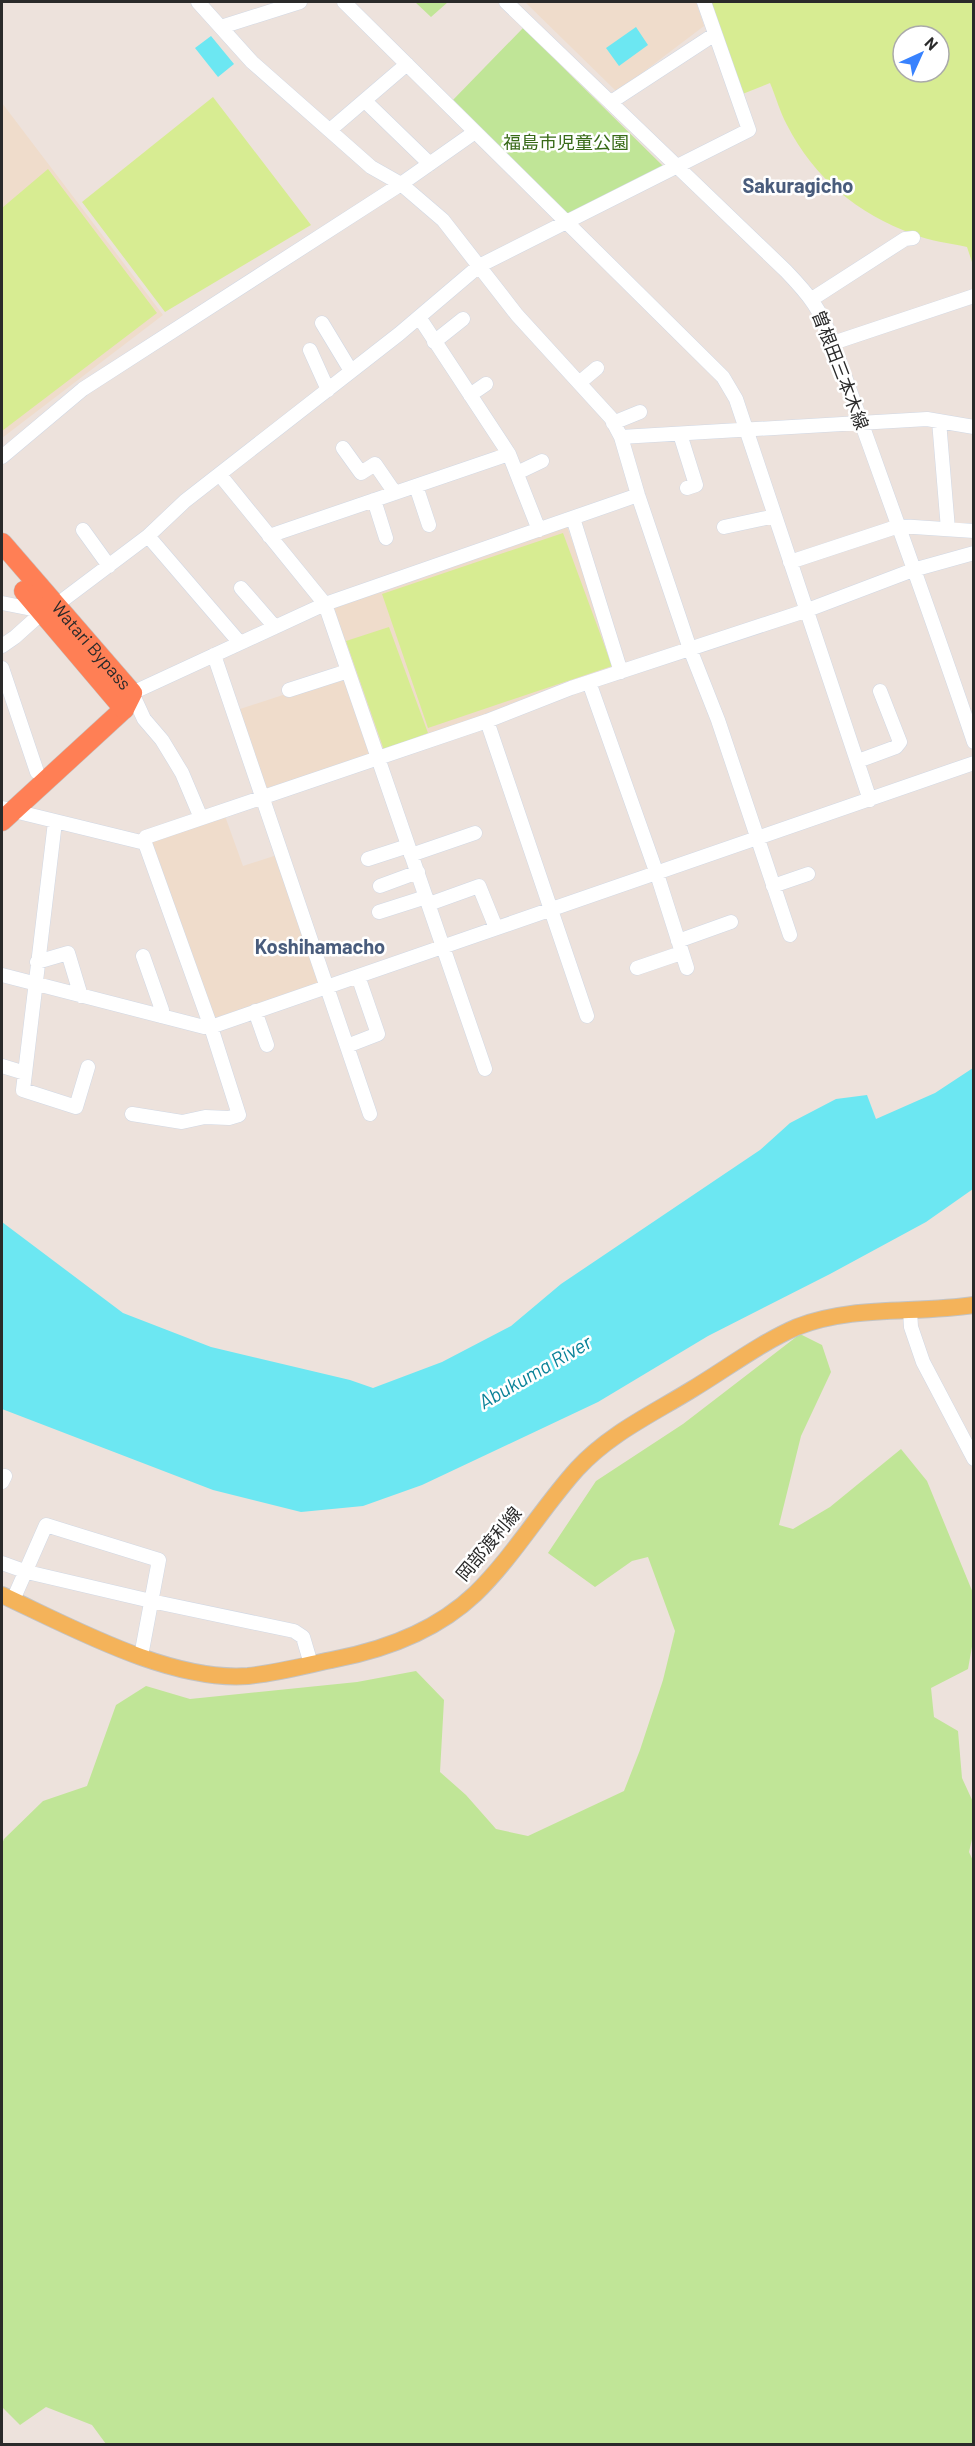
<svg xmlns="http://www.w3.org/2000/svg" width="975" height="2446" viewBox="0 0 975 2446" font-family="Barlow,'Noto Sans JP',sans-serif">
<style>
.education{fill:#efdccb}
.green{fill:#c0e597}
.pitch{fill:#d7ec92;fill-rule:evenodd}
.water{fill:#6ce7f2}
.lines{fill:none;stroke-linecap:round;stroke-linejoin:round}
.minor-casing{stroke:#d1d8e4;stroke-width:15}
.major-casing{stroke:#c3c3c3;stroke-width:18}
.highway-casing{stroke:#c3c3c3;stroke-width:21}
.minor{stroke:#fff;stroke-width:14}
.major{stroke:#f4b35a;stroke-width:16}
.highway{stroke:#ff7f55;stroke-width:20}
.labels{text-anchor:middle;stroke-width:5;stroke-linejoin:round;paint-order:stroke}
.park-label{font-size:18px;fill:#386a18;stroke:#fff}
.street-label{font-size:18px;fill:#2a2a2a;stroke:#fff}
.neighbourhood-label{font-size:20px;font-weight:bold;fill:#495c7c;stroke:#fff}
.water-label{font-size:20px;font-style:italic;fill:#0a8298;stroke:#fff}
</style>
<rect width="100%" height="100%" fill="#ede2dc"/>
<path class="education" d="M525 2H696L704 26 617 92Z
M2 103 163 315 2 438Z
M567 527 618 668 383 752 265 790 237 710 353 672 332 608Z
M225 816 243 866 277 855 322 984 213 1022 150 843Z"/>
<path class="green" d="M415 2H448L431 17Z
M523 28 663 166 567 217 451 102Z
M800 1334 822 1345 831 1372 801 1436 779 1525 793 1529 830 1507 901 1449 927 1481 973 1593V1641L968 1669 931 1688 934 1717 958 1731 962 1778 973 1802V1835L969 1852 974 1863 973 2444H106L92 2425 46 2407 20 2425 2 2407V1844L4 1839 43 1801 87 1786 116 1705 146 1686 190 1699 357 1682 416 1671 444 1700 440 1772 466 1795 496 1829 528 1836 624 1791 640 1750 663 1680 675 1631 648 1557 632 1561 595 1587 548 1553 596 1481 683 1424Z"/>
<path class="pitch" d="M708 2H973V265L967 247C949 243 930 241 913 234 858 214 814 178 787 125 780 112 776 97 770 83L740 95ZM903 36H939V72H903Z
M213 97 311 225 165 312 82 202Z
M48 169 157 313 2 431V208Z
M563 533 612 666 428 728 382 594Z
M389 627 428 733 384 750 346 641Z"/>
<path class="water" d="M636 27 648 45 619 66 606 48Z
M211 36 234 64 218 77 195 48Z
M973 1068V1189L926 1222 830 1274 708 1336 598 1402 422 1485 363 1506 301 1512 213 1490 2 1409V1222L123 1313 211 1347 350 1380 373 1388 442 1362 511 1326 561 1284 760 1150 790 1123 836 1099 867 1095 876 1119 935 1093Z"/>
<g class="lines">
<defs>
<path id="minor" d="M198 2 252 62 371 167 401 184 443 220 517 315 611 418 621 437 638 495 690 649 718 720 790 935
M344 2 723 377 736 399 870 800
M506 2 786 271C810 296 821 310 833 343 880 476 929 608 974 742
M221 27 300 2
M365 101 430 164
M611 102 715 34
M330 130 407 64
M812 299 905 239 913 238
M419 317 509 454 539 530
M322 323 351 371
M434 342 463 319
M833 343 974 296
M310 350 328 390
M579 383 597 368
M470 395 486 384
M939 421 948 529
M613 423 640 412
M680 434 696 485 687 488
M621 437 927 419 974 427
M343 448 361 473 375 464 395 493
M2 457 83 389 401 184 475 132
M517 473 542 461
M220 475 325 604 485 1069
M416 486 429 525
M374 500 386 538
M573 518 621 672
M724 527 775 516
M83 530 109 566
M148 536 240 643
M269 536 509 454
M790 562 899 526 974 531
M241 588 275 627
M2 603 42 611 55 606 148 536 185 501 399 334 479 266 749 130 704 2
M2 646 15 637 35 619
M214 655 370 1114
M2 668 37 772
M589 682 657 874 687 968
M289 690 348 671
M487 721 587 1016
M858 761 896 747 900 742 880 691
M2 808 145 843
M201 818 182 773 162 740 144 719 132 693 325 604 638 495
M55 822 23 1090 76 1107 88 1067
M145 843 146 837 487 721 571 688 805 611 913 570 974 553
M411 855 475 833
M368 859 408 846
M380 886 418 872
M773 886 808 874
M429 904 479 886 496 928
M379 912 426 897
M678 941 731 922
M143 956 162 1010 161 1016
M37 962 68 953 81 996
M637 968 681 953
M2 975 204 1027H211C465 938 720 853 974 763
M255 1011 267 1045
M347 1046 378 1034 358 976
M2 1066 25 1073
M132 1114 182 1122 205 1117 229 1118 239 1115 211 1027 145 843
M910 1311 911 1327 923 1362 974 1459
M2 1482 5 1476
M2 1563 27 1572 151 1601 294 1631 303 1637 311 1664
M13 1600 46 1525 159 1560 141 1656"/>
<path id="major" d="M2 1595C71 1627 170 1682 248 1676 277 1673 307 1665 336 1659 387 1649 436 1631 475 1594 514 1556 541 1509 577 1469 609 1434 652 1414 691 1390 726 1369 760 1343 797 1327 852 1305 916 1314 974 1305"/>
<g id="highway">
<path id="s1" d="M2 543 132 693 124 709 2 821"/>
<path d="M24 591 124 709"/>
</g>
</defs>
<use href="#minor" class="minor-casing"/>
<use href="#major" class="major-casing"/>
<use href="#highway" class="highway-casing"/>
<use href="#minor" class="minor"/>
<use href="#major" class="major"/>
<use href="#highway" class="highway"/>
</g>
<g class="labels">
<g class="park-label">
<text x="566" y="149">福島市児童公園</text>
</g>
<g class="street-label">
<text transform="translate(840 370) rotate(69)" y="6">曽根田三本木線</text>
<text dy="6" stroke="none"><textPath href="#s1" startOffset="136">Watari Bypass</textPath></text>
<text transform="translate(489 1544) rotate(-50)" y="6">岡部渡利線</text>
</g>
<g class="neighbourhood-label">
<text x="798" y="193">Sakuragicho</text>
<text x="320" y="954">Koshihamacho</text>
</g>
<g class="water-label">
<text transform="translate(535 1372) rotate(-30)" y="7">Abukuma River</text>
</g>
</g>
<rect width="975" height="2446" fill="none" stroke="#2a2a2a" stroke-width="6"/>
<g transform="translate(921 54) rotate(45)"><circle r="28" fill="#ffffff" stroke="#aaaaaa" stroke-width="1.5"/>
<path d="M0-4.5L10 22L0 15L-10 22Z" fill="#3882fe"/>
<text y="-9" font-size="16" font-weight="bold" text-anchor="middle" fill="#2a2a2a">N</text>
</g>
</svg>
